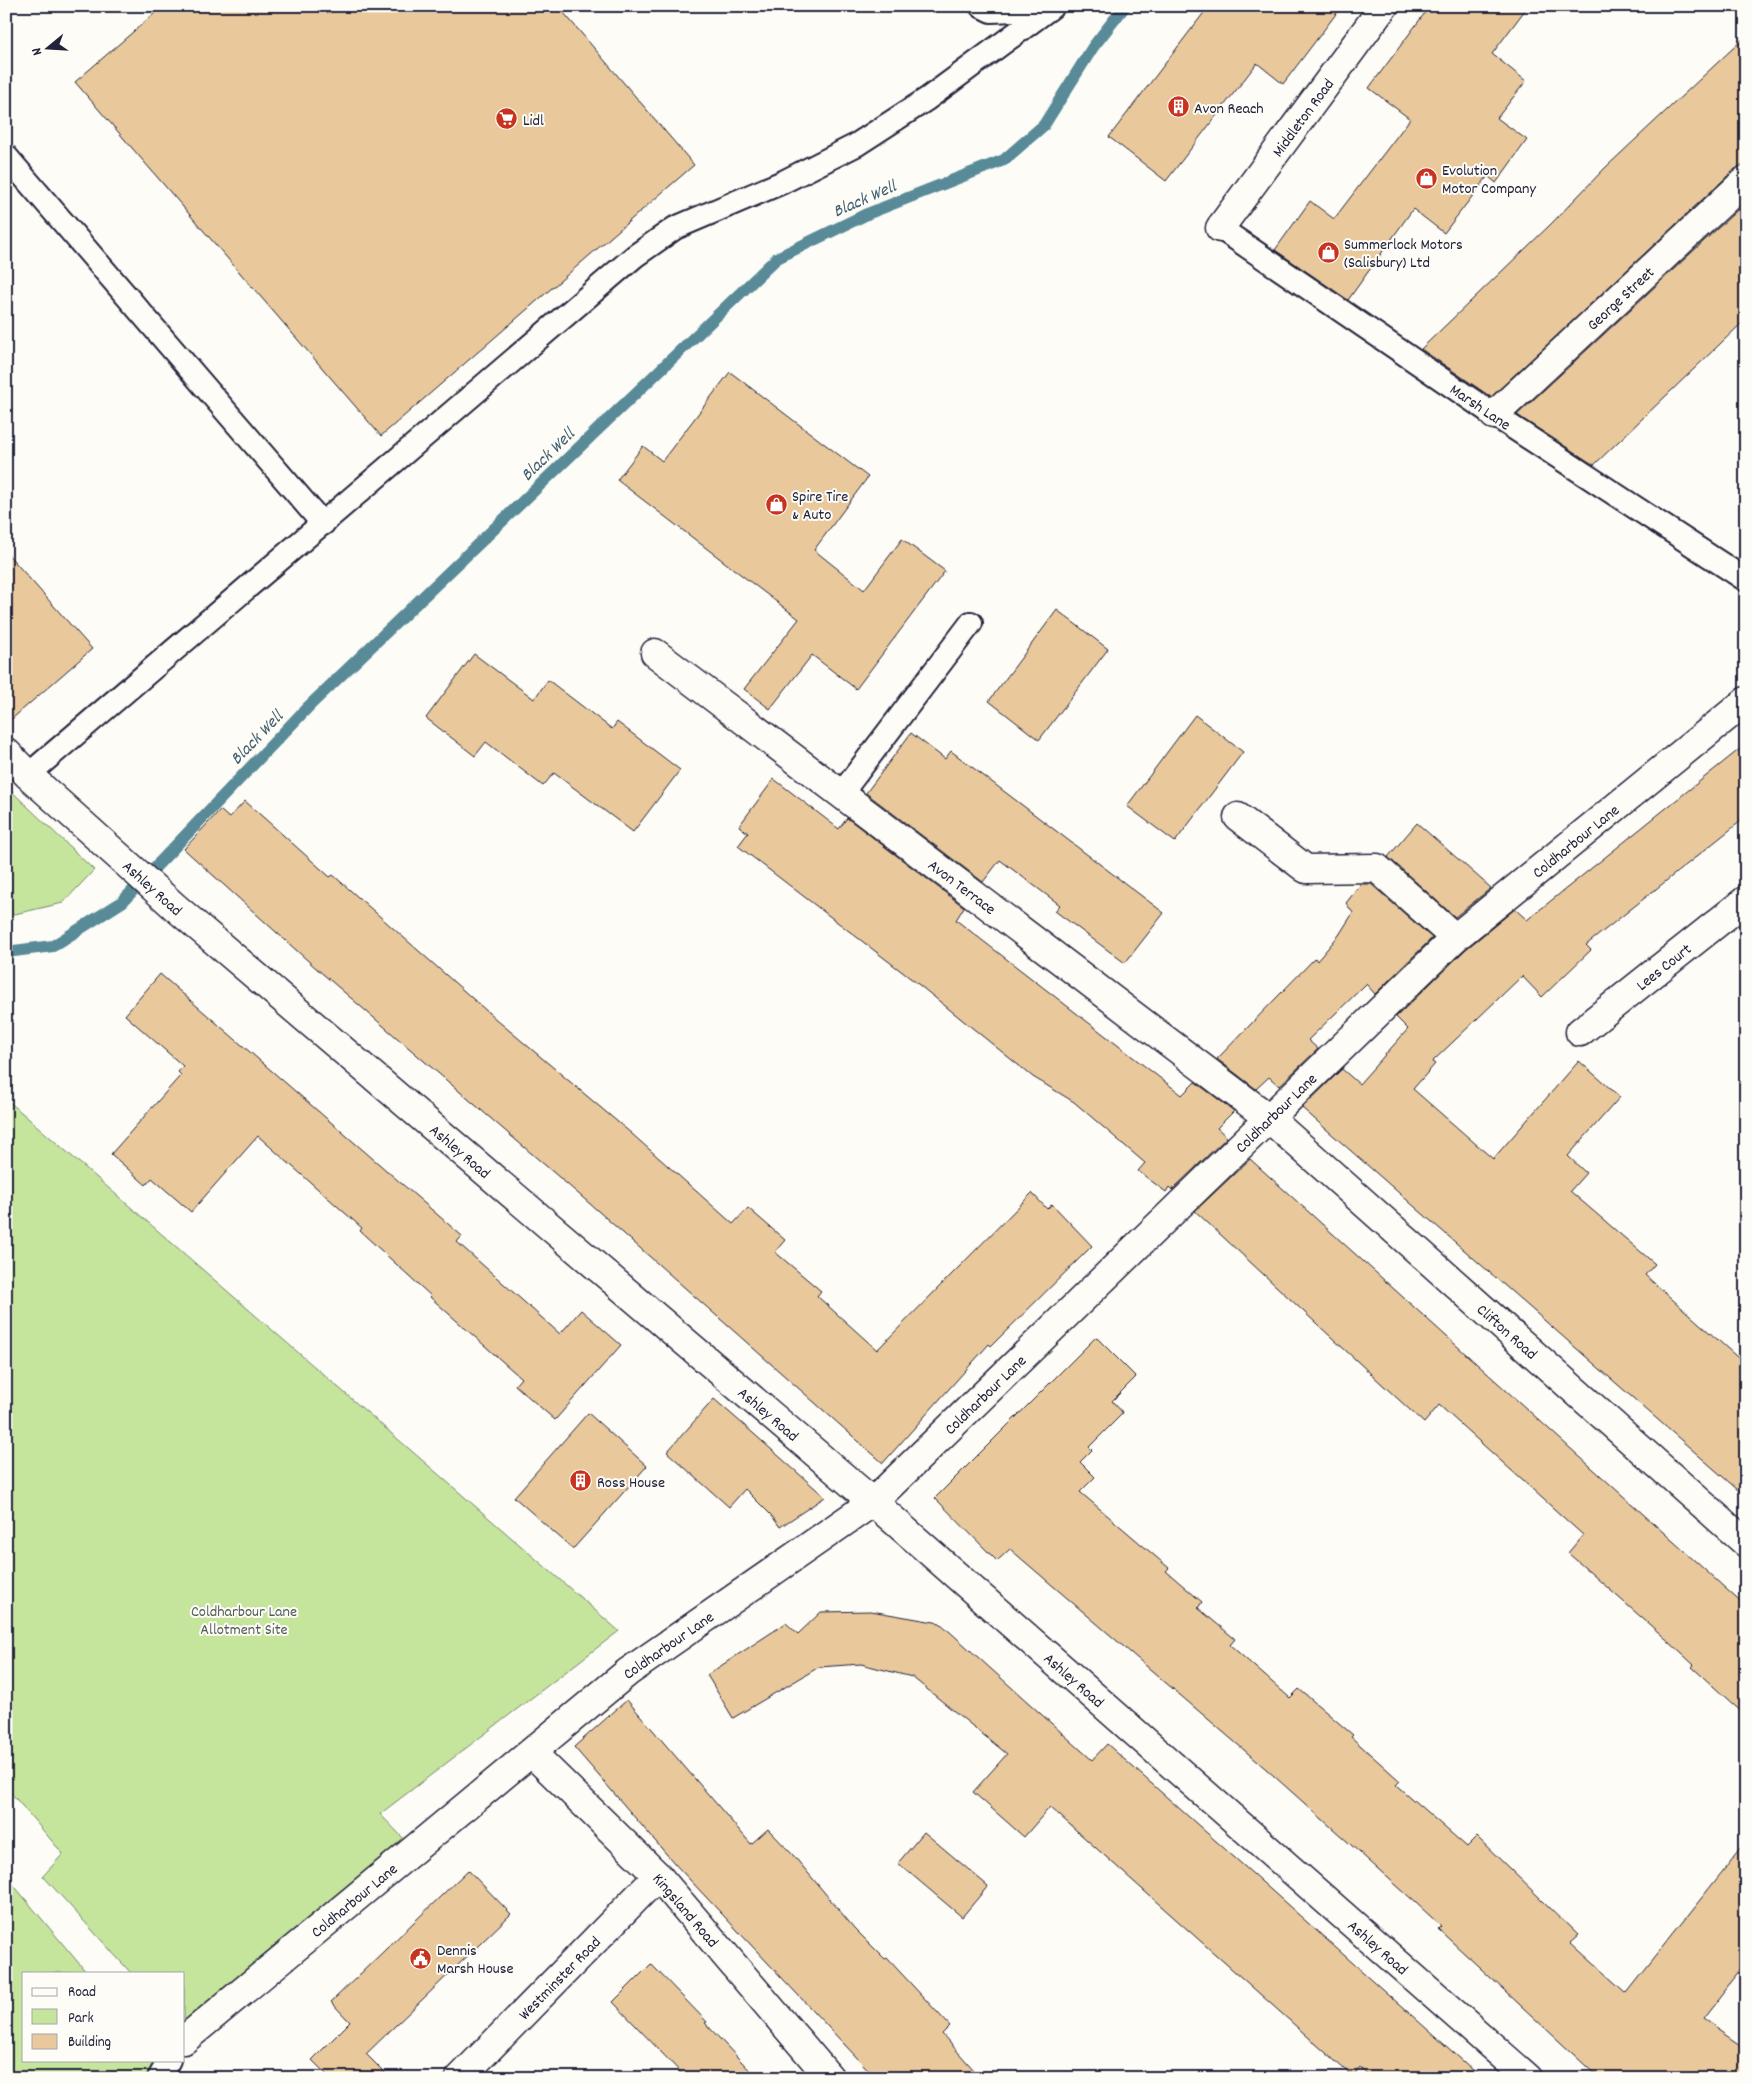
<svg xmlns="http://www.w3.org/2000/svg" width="1752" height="2084" viewBox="0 0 1752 2084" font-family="Dekko,sans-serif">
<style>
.green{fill:#c5e59d;stroke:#74846c}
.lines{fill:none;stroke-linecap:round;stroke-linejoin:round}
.stream{stroke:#598a98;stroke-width:12}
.building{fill:#e9c99b;stroke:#22223b}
.lane-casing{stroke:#22223b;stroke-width:26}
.street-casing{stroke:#22223b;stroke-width:31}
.lane{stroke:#fdfcf7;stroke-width:22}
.street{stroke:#fdfcf7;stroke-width:28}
.labels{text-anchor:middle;stroke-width:4;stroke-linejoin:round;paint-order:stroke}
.poi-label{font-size:16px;fill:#22223b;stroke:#fdfcf7;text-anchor:start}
.street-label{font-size:16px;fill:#22223b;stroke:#fdfcf7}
.park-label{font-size:16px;fill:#535c58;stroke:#fdfcf7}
.water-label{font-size:18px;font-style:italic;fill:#425f71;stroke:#fdfcf7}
</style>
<rect width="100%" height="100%" fill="#fdfcf7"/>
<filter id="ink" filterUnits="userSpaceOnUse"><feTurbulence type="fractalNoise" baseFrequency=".02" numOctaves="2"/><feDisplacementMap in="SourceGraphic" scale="10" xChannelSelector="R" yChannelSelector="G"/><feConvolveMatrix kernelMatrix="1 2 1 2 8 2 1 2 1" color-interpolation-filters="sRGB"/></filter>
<g filter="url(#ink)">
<path class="green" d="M6 786 94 870 63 903 6 916Z
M6 1099 619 1631 380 1814 405 1840 184 2023V1973H131L43 1876 63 1854 6 1787Z
M6 1876 87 1973H24V2060H159L148 2078H6Z"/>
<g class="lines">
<path class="stream" d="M6 952 53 946 122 902 309 706 777 258 867 214 1004 160 1044 125 1093 47 1125 6"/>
</g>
<path class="building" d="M163 6H558L694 165 381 436 75 82Z
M1209 6H1342L1283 84 1257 63 1166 181 1109 137Z
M1430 6H1528L1492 54 1526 81 1497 118 1527 140 1496 183 1488 176 1444 233 1413 209 1348 300 1275 250 1310 201 1334 219 1410 119 1369 88Z
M1746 36V165L1735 169 1491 397 1421 349 1551 224 1605 168Z
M1746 202V319L1594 465 1517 415Z
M730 372 868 477 814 550 864 590 902 539 945 571 856 689 812 655 770 709 744 689 799 619 617 480 643 446 662 461Z
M6 552 92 649 6 724Z
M1057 610 1108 649 1039 740 989 701Z
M474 654 534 699 548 680 612 729 617 722 680 770 633 832 554 773 543 786 486 742 475 756 426 718Z
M1195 715 1243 752 1175 842 1127 806Z
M911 733 945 759 951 751 1164 913 1125 963 1055 911 1060 905 1000 860 983 882 866 793Z
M1746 744V817L1586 945 1591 950 1542 997 1522 976 1432 1062 1435 1064 1413 1089 1493 1159 1579 1061 1620 1097 1568 1156 1586 1173 1570 1191 1655 1264 1645 1275 1746 1365V1497L1302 1108 1342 1069 1359 1084 1408 1029 1396 1017 1465 950 1515 909 1527 920Z
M774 779 839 829 847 818 964 907 956 920 1182 1095 1195 1082 1234 1111 1217 1128 1227 1137 1172 1190 1169 1187 1166 1192 1138 1171 1145 1163 1074 1102 1033 1077 918 984 738 846 748 833 739 826Z
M245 801 330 877 333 875 498 1021 632 1134 733 1224 748 1208 785 1240 775 1252 821 1291 817 1296 877 1350 1032 1193 1047 1209 1052 1204 1092 1246 991 1346 989 1344 883 1463 589 1203 316 968 184 849 220 810 229 818Z
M1417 823 1491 888 1455 917 1388 857Z
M1361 884H1371L1432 938 1375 994 1366 984 1308 1040 1318 1049 1279 1086 1269 1077 1256 1089 1217 1059 1315 958 1317 961 1339 935 1353 913 1346 903Z
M160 974 462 1236 457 1242 560 1334 581 1310 621 1345 555 1420 515 1385 521 1378 430 1297 431 1296 360 1231 362 1228 258 1136 191 1212 152 1178 146 1185 111 1154 181 1075 178 1072 183 1066 125 1015Z
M1250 1159 1746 1607V1716L1692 1667 1694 1665 1666 1639 1568 1553 1583 1535 1439 1405 1424 1423 1195 1211Z
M1096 1337 1136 1377 1112 1401 1123 1413 1089 1447 1092 1450 1080 1462 1095 1477 1080 1492 1169 1568 1166 1571 1202 1602 1198 1608 1235 1639 1230 1645 1290 1698 1299 1689 1353 1735 1351 1737 1400 1781 1396 1785 1467 1847 1477 1837 1578 1935 1570 1942 1626 1993 1746 1842V1963L1702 2019 1746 2049V2078H1599L1438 1929 1441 1926 1415 1902 1265 1768 1010 1549 997 1561 935 1498Z
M714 1399 737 1419 825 1497 780 1527 771 1515 745 1489 729 1507 667 1452Z
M588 1413 647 1466 573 1549 514 1497Z
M871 1611 940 1623 1092 1760 1107 1744 1482 2078H1371L1360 2068 1353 2077 1050 1807 1024 1837 973 1792 1007 1754 912 1677 861 1664 819 1667 733 1718 707 1675 786 1623 798 1634 821 1612Z
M627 1700 751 1844 768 1829 793 1855 854 1928 885 1959 887 1958 950 2026 942 2034 981 2078H876L675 1864 574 1747Z
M924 1832 988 1886 962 1917 898 1863Z
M468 1870 511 1914 366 2054 390 2078H330L312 2060 350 2022 331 2002Z
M651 1964 707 2022 705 2023 757 2078H686L613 2002Z"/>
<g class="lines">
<defs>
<g id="lane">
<path d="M981 6 991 11 1049 9"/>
<path d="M6 156 323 524"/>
<path id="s1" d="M1220 228 1494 415 1746 580"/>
<path d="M28 775 635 256 675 228 783 182 856 145 927 99 1053 6"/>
<path d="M841 794 971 623"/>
<path d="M159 2078 169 2060"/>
</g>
<g id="street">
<path id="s2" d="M1220 228 1384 6"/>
<path id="s3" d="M1494 415 1746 180"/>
<path id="s4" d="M655 653 1270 1119 1746 1543"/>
<path id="s5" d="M6 752 28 775 175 907 873 1502 1528 2078"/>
<path d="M1238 817 1306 869 1377 868 1455 938"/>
<path id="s6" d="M1580 1032 1746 900"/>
<path id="s7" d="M532 1753 658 1876 830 2078"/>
<path id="s8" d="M184 2040 628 1672 873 1502 1455 938 1746 701"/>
<path id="s9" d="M460 2078 658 1876"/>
</g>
</defs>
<use href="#lane" class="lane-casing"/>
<use href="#street" class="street-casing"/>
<use href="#lane" class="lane"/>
<use href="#street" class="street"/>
</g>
</g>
<defs>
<symbol id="building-disc" viewBox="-11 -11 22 22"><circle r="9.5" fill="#c8321e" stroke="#fdfcf7"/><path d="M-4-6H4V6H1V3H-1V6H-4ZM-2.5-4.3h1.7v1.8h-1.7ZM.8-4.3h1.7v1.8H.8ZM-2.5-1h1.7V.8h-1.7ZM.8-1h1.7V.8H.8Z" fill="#fff"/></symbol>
<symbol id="supermarket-disc" viewBox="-11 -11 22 22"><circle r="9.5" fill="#c8321e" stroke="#fdfcf7"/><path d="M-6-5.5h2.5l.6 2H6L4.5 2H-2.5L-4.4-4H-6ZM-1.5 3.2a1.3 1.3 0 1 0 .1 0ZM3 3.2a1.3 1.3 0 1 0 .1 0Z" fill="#fff"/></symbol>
<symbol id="shop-disc" viewBox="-11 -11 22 22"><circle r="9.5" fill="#c8321e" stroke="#fdfcf7"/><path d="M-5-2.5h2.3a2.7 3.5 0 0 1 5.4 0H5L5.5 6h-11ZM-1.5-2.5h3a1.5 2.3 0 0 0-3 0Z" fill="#fff"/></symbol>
<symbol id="civic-disc" viewBox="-11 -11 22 22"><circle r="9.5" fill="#c8321e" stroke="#fdfcf7"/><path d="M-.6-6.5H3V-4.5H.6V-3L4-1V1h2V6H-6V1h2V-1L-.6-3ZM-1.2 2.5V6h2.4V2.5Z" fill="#fff"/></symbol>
</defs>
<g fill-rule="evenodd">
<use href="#building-disc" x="1166" y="94" width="25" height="25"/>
<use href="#supermarket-disc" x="494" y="106" width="25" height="25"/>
<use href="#shop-disc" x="1414" y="166" width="25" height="25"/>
<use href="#shop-disc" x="1316" y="240" width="25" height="25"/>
<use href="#shop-disc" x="764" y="492" width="25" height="25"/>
<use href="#building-disc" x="568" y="1468" width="25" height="25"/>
<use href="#civic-disc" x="408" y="1946" width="25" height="25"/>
</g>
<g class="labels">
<g class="poi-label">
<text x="1194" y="113">Avon Reach</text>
<text x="523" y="125">Lidl</text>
<text x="1442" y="175">Evolution<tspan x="1442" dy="18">Motor Company</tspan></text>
<text x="1344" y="249">Summerlock Motors<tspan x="1344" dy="18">(Salisbury) Ltd</tspan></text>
<text x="792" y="501">Spire Tire<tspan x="792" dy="18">&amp; Auto</tspan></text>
<text x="597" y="1487">Ross House</text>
<text x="437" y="1955">Dennis<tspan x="437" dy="18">Marsh House</tspan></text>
</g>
<g class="street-label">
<text dy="6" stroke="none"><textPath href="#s2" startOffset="138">Middleton Road</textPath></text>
<text dy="6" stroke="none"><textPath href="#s3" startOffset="172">George Street</textPath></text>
<text dy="6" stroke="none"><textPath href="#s1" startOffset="316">Marsh Lane</textPath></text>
<text dy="6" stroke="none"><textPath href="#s8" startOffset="1840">Coldharbour Lane</textPath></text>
<text dy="6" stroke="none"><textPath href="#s4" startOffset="386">Avon Terrace</textPath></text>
<text dy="6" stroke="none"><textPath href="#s5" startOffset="200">Ashley Road</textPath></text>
<text dy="6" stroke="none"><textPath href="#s6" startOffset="106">Lees Court</textPath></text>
<text dy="6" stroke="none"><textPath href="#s8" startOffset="1435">Coldharbour Lane</textPath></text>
<text dy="6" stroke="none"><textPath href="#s5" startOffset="605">Ashley Road</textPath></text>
<text dy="6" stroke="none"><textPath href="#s4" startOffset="1090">Clifton Road</textPath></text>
<text dy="6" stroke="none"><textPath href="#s8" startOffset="1030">Coldharbour Lane</textPath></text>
<text dy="6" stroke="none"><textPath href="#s5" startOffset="1010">Ashley Road</textPath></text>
<text dy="6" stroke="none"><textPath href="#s8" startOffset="625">Coldharbour Lane</textPath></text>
<text dy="6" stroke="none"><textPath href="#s5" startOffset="1415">Ashley Road</textPath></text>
<text dy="6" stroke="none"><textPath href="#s8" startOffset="220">Coldharbour Lane</textPath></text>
<text dy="6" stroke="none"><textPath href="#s7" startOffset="220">Kingsland Road</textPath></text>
<text dy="6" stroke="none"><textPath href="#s5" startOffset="1820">Ashley Road</textPath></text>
<text dy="6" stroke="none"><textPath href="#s9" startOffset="141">Westminster Road</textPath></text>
</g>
<g class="park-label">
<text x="244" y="1616">Coldharbour Lane<tspan x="244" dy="18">Allotment Site</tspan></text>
</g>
<g class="water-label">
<text transform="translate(864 198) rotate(-24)" y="6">Black Well</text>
<text transform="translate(547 454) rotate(-44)" y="6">Black Well</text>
<text transform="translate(256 737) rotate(-46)" y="6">Black Well</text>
</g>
</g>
<rect width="1752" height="2084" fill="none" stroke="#fdfcf7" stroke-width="25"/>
<rect x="12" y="12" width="1727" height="2059" fill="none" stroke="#22223b" stroke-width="2" filter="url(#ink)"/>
<rect x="22" y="1972" width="162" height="90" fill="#fdfcf7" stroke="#a5a5ac"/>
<rect x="32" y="1988" width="25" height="8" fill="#fdfcf7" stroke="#a5a5ac"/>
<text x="68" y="1996" font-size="15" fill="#22223b">Road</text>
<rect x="32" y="2009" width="25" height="15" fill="#c5e59d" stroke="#a5a5ac"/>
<text x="68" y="2022" font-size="15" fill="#22223b">Park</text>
<rect x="32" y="2034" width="25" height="15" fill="#e9c99b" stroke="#a5a5ac"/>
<text x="68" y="2046" font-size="15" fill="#22223b">Building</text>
<g transform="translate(48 48) rotate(252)" stroke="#fdfcf7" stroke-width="4" paint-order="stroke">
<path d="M0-4L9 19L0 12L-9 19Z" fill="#22223b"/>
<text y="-8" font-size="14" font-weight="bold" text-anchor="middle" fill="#22223b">N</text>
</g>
</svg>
